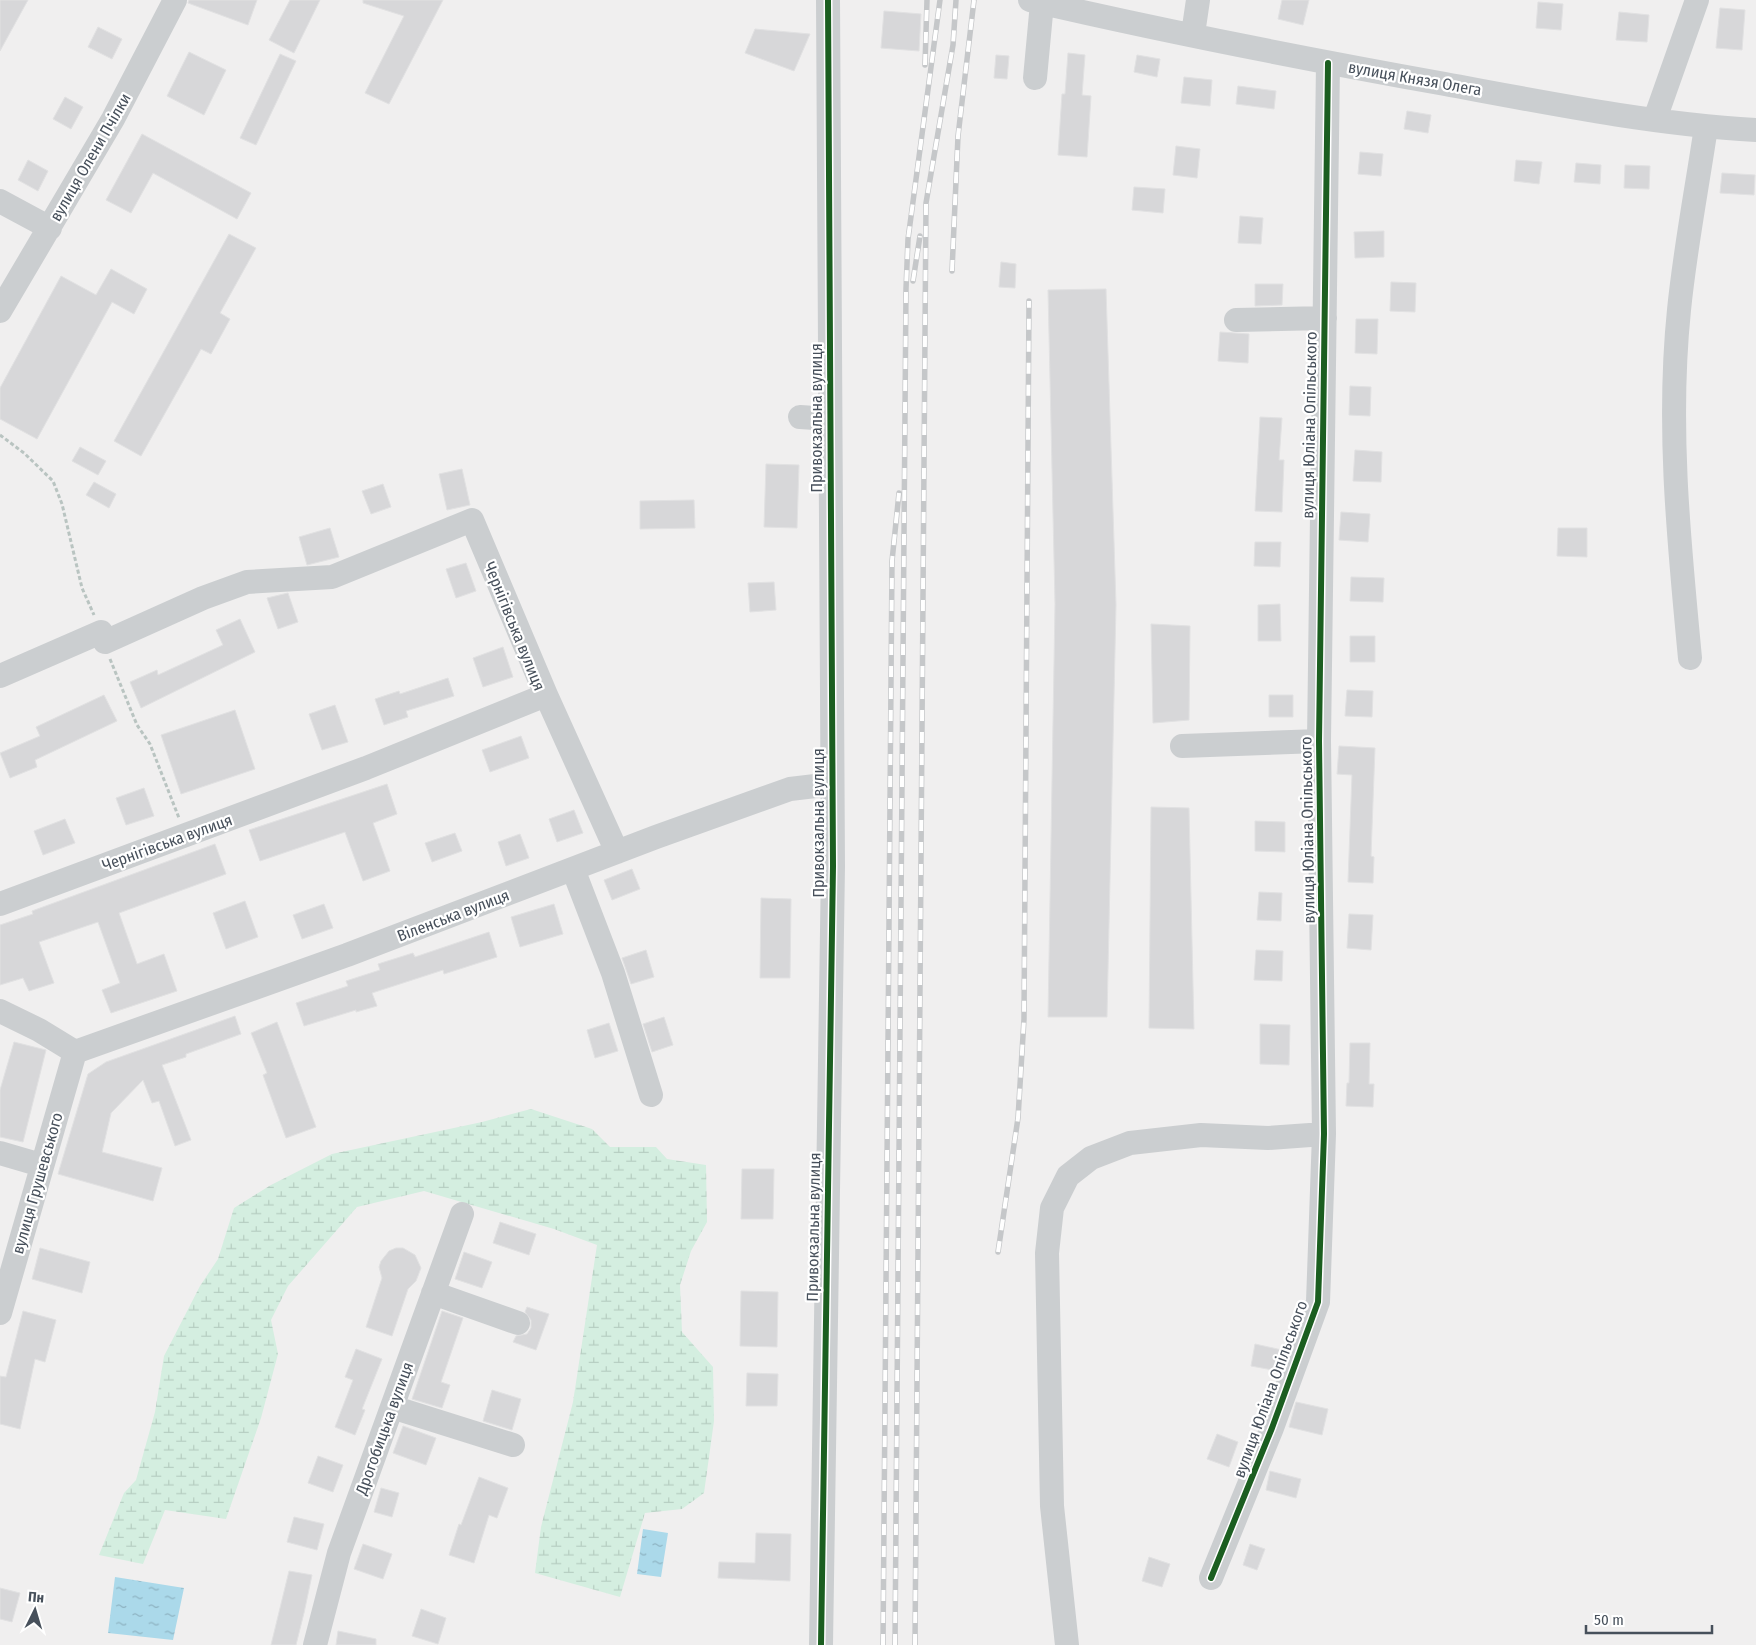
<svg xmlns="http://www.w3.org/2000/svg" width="1756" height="1645" viewBox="0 0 1756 1645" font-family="'Fira Sans Condensed',sans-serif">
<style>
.wetland{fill:url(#wetland-marsh)}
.water{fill:url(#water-ripples)}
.building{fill:#d7d7d9;stroke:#e1e1e2}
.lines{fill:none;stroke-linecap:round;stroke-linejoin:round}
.path{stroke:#b9c4c1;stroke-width:3;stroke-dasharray:4 2.5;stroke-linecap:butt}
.minor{stroke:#cbced0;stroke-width:24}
.rail-casing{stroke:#c5c7c9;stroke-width:5.5}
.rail{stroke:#fff;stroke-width:4;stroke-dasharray:11;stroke-linecap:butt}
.cycleway-casing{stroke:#fff;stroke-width:9}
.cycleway{stroke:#1b5e20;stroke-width:6}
.labels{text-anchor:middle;stroke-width:4.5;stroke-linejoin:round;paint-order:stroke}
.street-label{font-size:16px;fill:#47505b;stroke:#fff}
</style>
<defs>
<pattern id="wetland-marsh" width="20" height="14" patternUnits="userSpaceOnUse" patternTransform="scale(1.25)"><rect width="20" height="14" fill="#d4eee0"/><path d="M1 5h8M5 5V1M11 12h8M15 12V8" fill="none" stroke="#b7cec2"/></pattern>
<pattern id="water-ripples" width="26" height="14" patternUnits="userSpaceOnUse" patternTransform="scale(1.25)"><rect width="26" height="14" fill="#abd9ea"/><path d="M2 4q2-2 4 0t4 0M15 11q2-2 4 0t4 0" fill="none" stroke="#8db2c1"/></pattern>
</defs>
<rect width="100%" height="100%" fill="#f0efef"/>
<path class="wetland" d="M531 1109 592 1129 610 1147H656L667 1159 706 1165 707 1222 691 1251 680 1285 682 1332 713 1367 714 1421 704 1493 682 1509 645 1513 620 1597 535 1573 541 1527 573 1402 597 1245 554 1229 424 1191 357 1207 288 1286 271 1320 278 1354 261 1418 226 1519 165 1510 143 1564 99 1555 124 1493 136 1480 155 1412 164 1356 200 1286 218 1259 234 1208 271 1185 332 1154 482 1122Z"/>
<path class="water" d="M643 1529 668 1533 661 1577 637 1574Z
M115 1577 184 1588 173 1640 108 1633Z"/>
<path class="building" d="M0 0H28L0 51Z
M189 0H257L248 25 188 3Z
M290 0H320L294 53 269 40Z
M363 0H443L389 104 365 93 404 16 363 3Z
M1282 0H1309L1303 25 1278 19Z
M1538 2 1563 4 1561 30 1536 28Z
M1720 8 1745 10 1742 50 1716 48Z
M884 11 921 14 919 51 881 48Z
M1619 12 1649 15 1647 42 1616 40Z
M98 27 122 39 112 59 88 47Z
M755 29 810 34 794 71 745 53Z
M189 52 226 70 204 115 167 96Z
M1068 53 1085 55 1082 95 1091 96 1087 157 1058 155 1062 94H1065Z
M280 54 296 61 256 145 240 138Z
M996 55 1009 56 1007 79 994 78Z
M1137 55 1160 59 1157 77 1134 72Z
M1184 77 1212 80 1210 106 1181 103Z
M1238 86 1276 91 1274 109 1236 104Z
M65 97 83 107 71 129 53 119Z
M1407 111 1431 115 1428 133 1404 129Z
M142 134 251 193 237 219 153 173 131 213 106 200Z
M1176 146 1200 149 1197 178 1173 175Z
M1360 152 1383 154 1381 176 1358 174Z
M28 160 48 171 38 191 18 180Z
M1516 160 1542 162 1539 184 1514 181Z
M1576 163 1601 165 1600 184 1574 182Z
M1625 165 1650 166 1649 189 1624 188Z
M1722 173 1755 175 1754 195 1720 193Z
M1134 187 1165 189 1163 213 1132 210Z
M1240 216 1263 218 1261 244 1238 243Z
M1384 231V257L1355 258 1354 232Z
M229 234 256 248 220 313 230 319 211 354 201 349 141 456 114 441Z
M1001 262 1016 264 1015 288 999 287Z
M111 269 147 289 134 314 112 302 37 439 0 419V388L61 276 96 295Z
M1391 282 1416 283 1415 312 1390 311Z
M1255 284H1283L1282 305 1255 306Z
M1106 289 1116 605 1107 1017H1048L1055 604 1048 290Z
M1356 319H1378L1377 354 1355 353Z
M1220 332 1249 334 1248 363 1218 361Z
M1350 386 1371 387 1370 416 1349 415Z
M1260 417 1282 418 1279 460H1284L1282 512 1255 511Z
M80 447 106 461 98 475 72 461Z
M1355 450 1382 452 1381 482 1353 481Z
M766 464 799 465 797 528 764 527Z
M462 469 470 505 447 510 439 474Z
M94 482 116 494 109 508 86 495Z
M383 484 391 507 371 514 362 491Z
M694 500 695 528 640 529V501Z
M1341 512 1370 514 1368 542 1339 540Z
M330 528 339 557 307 565 299 537Z
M1558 528H1587V557L1557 556Z
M1255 542H1281L1280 567 1254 566Z
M466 563 476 591 456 598 446 569Z
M1351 577 1384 578 1383 602 1350 601Z
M774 582 776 610 750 612 748 583Z
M288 593 298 622 278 629 267 598Z
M1280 604 1281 641H1258V605Z
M240 619 255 652 141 708 130 682 157 670 158 675 223 645 216 630Z
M1151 624 1190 626 1189 720 1153 723Z
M1350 636H1375V662H1350Z
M503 647 513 677 483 687 473 658Z
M448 678 454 696 406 711 408 717 384 725 375 699 399 691 400 694Z
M1347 690 1373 691 1372 717 1345 716Z
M104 695 117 721 35 760 37 767 10 778 0 753 40 736 36 727Z
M1269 695H1293V717H1269Z
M335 705 348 742 322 750 309 714Z
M235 710 255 769 181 794 161 735Z
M521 736 529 758 490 772 482 750Z
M1339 746 1375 748 1371 856 1374 857 1373 883 1348 882 1352 775 1337 774Z
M387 784 397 814 373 823 390 871 363 881 345 832 260 861 249 830Z
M144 788 154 816 126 825 116 798Z
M1151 807 1189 808 1194 1029 1149 1028Z
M574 810 583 833 557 842 549 819Z
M65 819 75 843 43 855 34 831Z
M1255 821 1285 822V852L1255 851Z
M455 833 462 851 432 862 425 843Z
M520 834 529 858 506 866 498 842Z
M215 844 226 874 119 913 137 964 164 954 177 991 111 1013 102 990 120 983 98 922 39 942 54 983 29 991 23 978 0 985V925L33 914 32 911Z
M632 869 640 889 612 900 604 880Z
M1259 892 1282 893 1281 921 1257 920Z
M761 898 791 899 790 978H760Z
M245 901 258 937 226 949 213 913Z
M324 904 333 928 302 939 293 915Z
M554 904 563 934 520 947 511 917Z
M1349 914 1373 915 1371 950 1347 948Z
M489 932 497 957 444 974 443 970 372 993 377 1006 356 1012V1010L304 1026 296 1003 348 986 346 981 380 970 378 964 413 953 415 957Z
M646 950 654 977 631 984 622 958Z
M1256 950 1283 951 1282 981 1254 980Z
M235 1016 241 1034 186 1054V1057L162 1065 191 1140 175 1146 159 1101 152 1103 143 1080 111 1113 102 1152 162 1168 153 1201 58 1174 88 1074 106 1062Z
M664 1017 673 1045 652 1052 643 1024Z
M277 1022 316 1127 286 1138 263 1075 267 1073 251 1033Z
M609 1023 618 1051 595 1058 587 1030Z
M1260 1024 1290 1025 1289 1065 1260 1064Z
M14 1042 46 1050 23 1142 0 1137V1090Z
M1350 1043H1370L1369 1084H1374L1373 1107 1346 1106 1347 1083H1349Z
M742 1169H774L773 1219H741Z
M500 1222 536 1234 529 1255 493 1243Z
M40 1248 90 1262 82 1293 32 1279Z
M396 1248H403L415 1255 421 1268 416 1281 408 1289 392 1336 366 1327 382 1278 379 1267 381 1261 389 1251Z
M464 1252 492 1262 482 1288 455 1279Z
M741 1291 778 1292 777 1347 740 1346Z
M527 1307 549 1314 536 1350 513 1342 516 1336 527 1334 531 1328V1320L525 1312Z
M23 1311 56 1320 45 1362 35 1359 20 1429 0 1424V1376L6 1377Z
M442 1311 463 1318 441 1382 450 1385 442 1408 412 1399Z
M1255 1344 1282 1350 1278 1371 1251 1366Z
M356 1349 382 1359 362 1409 365 1410 355 1435 335 1427 353 1380 345 1377Z
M747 1373 778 1374 777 1406H746Z
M492 1390 521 1399 512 1430 483 1421Z
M1296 1402 1328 1409 1322 1435 1289 1427Z
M403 1426 436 1438 426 1465 393 1453Z
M1217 1434 1238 1442 1229 1467 1207 1459Z
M318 1456 343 1465 333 1492 308 1483Z
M1270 1471 1301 1479 1296 1498 1266 1490Z
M479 1477 508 1488 497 1518 489 1515 474 1563 449 1555 459 1524 461 1525Z
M381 1488 399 1493 392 1517 374 1512Z
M294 1517 324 1524 317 1550 287 1542Z
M756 1533 791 1534 790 1581 718 1578 719 1562 755 1563Z
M363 1544 392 1554 383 1579 354 1569Z
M1250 1544 1265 1549 1257 1570 1243 1565Z
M1149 1557 1170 1564 1162 1587 1142 1581Z
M289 1571 312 1575 304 1613 296 1645H271Z
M0 1588 20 1593 12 1622 0 1619Z
M421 1609 446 1618 438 1644 412 1636Z
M338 1631 376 1639V1645H336Z"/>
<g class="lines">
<path class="path" d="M0 435 24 453 53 481 62 504 82 588 94 615
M110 659 137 725 150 744 179 818"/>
<path class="minor" d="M1030 0C1167 32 1306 59 1445 84 1548 103 1652 124 1756 130
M1193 34 1198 0
M1035 78 1042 3
M1655 119 1697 0
M0 201 50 228
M0 311 113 119 175 0
M1236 320 1325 318
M800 417 830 419
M1690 658C1679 542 1667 426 1679 310 1685 249 1697 188 1706 127
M0 676 101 632 105 642 203 598 247 582 332 577 472 520 546 695 366 768 0 904
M546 695 617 852
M1182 746 1319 741
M573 869 613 973 651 1095
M0 1011 39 1030 75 1052
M75 1052 347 955 656 837 790 789 832 784
M0 1153 41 1165
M433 1293 518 1323
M0 1313 75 1052
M392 1407 513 1445
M1211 1578 1272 1428 1318 1302 1324 1134 1319 741 1328 63
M315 1645 339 1553 462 1214
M821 1645 833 866 828 0
M1067 1645 1052 1506 1047 1253 1052 1208 1068 1176 1091 1158 1130 1143 1201 1135 1268 1138 1324 1134"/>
<defs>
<path id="rail" d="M925 65 927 0
M952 271 958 136 974 0
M913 281 920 236
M998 1252 1018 1118 1024 1019 1029 301
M883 1645 892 561 899 493
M895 1645 906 289 908 239 940 0
M915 1645 926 203 953 45 956 0"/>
</defs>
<use href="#rail" class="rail-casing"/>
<use href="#rail" class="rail"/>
<defs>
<path id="cycleway" d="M1211 1578 1272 1428 1318 1302 1324 1134 1319 741 1328 63
M821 1645 833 866 828 0"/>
</defs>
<use href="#cycleway" class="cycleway-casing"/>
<use href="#cycleway" class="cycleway"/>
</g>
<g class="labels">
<g class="street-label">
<text transform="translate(1415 78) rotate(10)" y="6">вулиця Князя Олега</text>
<text transform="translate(90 157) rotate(-60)" y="6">вулиця Олени Пчілки</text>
<text transform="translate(816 418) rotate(-90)" y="6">Привокзальна вулиця</text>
<text transform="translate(1309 425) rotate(-89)" y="6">вулиця Юліана Опільського</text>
<text transform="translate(515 626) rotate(68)" y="6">Чернігівська вулиця</text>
<text transform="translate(818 823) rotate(-90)" y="6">Привокзальна вулиця</text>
<text transform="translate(1307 830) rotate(-91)" y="6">вулиця Юліана Опільського</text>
<text transform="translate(167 842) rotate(-20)" y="6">Чернігівська вулиця</text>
<text transform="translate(453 915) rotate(-21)" y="6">Віленська вулиця</text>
<text transform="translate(37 1183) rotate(-74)" y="6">вулиця Грушевського</text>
<text transform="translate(813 1227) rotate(-89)" y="6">Привокзальна вулиця</text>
<text transform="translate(1270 1389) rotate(-70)" y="6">вулиця Юліана Опільського</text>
<text transform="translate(384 1428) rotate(-70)" y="6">Дрогобицька вулиця</text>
</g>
</g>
<g transform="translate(35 1610) rotate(5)" stroke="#ffffff" stroke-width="4" paint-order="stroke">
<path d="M0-4L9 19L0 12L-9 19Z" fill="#47505b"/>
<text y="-8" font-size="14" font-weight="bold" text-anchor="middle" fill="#47505b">Пн</text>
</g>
<path d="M1586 1625v8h126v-8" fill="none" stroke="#47505b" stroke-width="2.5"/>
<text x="1594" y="1625" font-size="15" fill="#47505b" stroke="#ffffff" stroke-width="4" paint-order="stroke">50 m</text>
</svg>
